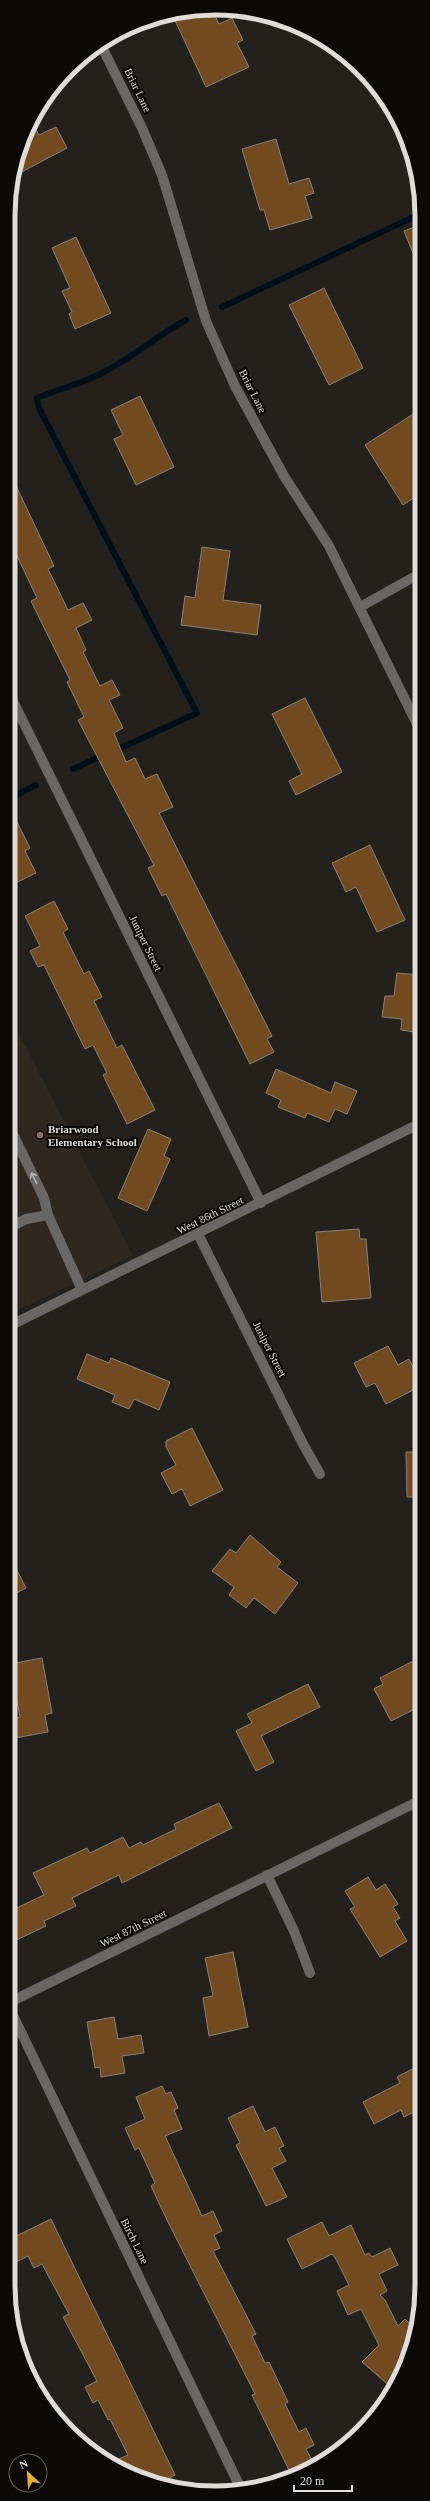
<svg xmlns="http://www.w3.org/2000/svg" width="430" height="2501" viewBox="0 0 430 2501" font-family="Georgia,serif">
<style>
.built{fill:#30271f}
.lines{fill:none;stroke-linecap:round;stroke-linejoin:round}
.stream{stroke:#010f19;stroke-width:6}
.building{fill:#724a1f;stroke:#87827c}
.minor{stroke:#6a6666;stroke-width:10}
.oneway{stroke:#b6b3b1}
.education-dot{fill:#8d6e63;stroke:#0c0a08;stroke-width:1.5}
.labels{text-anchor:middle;stroke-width:4;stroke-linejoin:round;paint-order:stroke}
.street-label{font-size:11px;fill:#dfdcd9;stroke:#0c0a08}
.poi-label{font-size:11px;font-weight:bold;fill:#dfdcd9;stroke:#0c0a08;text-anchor:start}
.rim{fill:none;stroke:#dfdcd9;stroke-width:5}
</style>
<rect width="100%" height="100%" fill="#24201c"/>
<path class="built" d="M9 1014 133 1256 9 1314Z"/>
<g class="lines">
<path class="stream" d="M222 307 422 213
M114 751 197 713 39 408 37 398C57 390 80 384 100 374 131 359 156 336 186 320
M73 769 104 755
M9 799 36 785"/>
</g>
<path class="building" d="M213 12 219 24 232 18 243 40 237 43 249 67 206 87 172 14Z
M32 123 39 135 56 127 67 148 14 176Z
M276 139 289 184 309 178 314 193 305 196 312 218 270 230 264 210H260L242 149Z
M422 224 421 273 404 231Z
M76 237 111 313 75 329 69 314 72 312 62 291 70 288 52 248Z
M324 288 363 368 329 385 289 305Z
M140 396 174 467 136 485 114 439 123 435 111 410Z
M421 409V493L403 505 365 445Z
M10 473 54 566 48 569 68 610 83 603 92 620 76 628 86 650 83 652 100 686 112 680 120 695 109 700 123 728 114 733 126 762 135 758 145 779 157 774 173 807 159 813 272 1036 267 1039 274 1052 250 1064 166 894 162 896 148 868 154 865 78 720 84 717 67 682 70 680 31 601 37 598 9 539Z
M202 547 230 551 223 600 261 605 257 635 181 625 185 596 195 598Z
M305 698 342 772 296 795 289 781 302 774 272 714Z
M9 806 30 848 25 851 36 873 9 886Z
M370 845 405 920 377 932 356 887 346 892 332 863Z
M54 901 68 929 63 932 84 974 89 971 102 997 94 1001 117 1048 122 1045 155 1110 127 1124 103 1075 107 1073 93 1045 85 1049 44 965 38 967 30 951 40 946 25 916Z
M397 973 421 975V1033L401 1030 402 1019 382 1017 385 996H394Z
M276 1069 331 1093 335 1082 357 1091 347 1114 335 1109 329 1122 307 1113 305 1118 278 1107 281 1100 266 1093Z
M148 1129 171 1139 164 1156 170 1159 147 1211 118 1198Z
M359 1229 360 1239H366L371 1298 322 1302 316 1232Z
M388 1346 398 1365 409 1359 416 1373 421 1370V1386L386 1404 375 1383 366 1387 354 1363Z
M87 1354 109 1363 111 1358 170 1382 159 1410 134 1399 129 1409 112 1402 115 1395 77 1379Z
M192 1428 223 1490 190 1506 182 1489 172 1494 161 1473 176 1465 166 1447V1441Z
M406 1452H421V1497H407Z
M250 1535 281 1562 277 1567 298 1583 275 1614 254 1598 246 1608 229 1595 234 1587 212 1571 230 1549 236 1553Z
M9 1555 26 1588 9 1597Z
M421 1657V1706L391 1721 374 1689 383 1684 380 1678Z
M42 1658 52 1713 45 1715 48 1732 15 1738 12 1719 20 1717 10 1664Z
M308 1684 320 1707 261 1736 274 1762 256 1771 236 1731 252 1723 247 1714Z
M219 1803 232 1828 122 1883 119 1875 72 1898 76 1906 44 1921 46 1926 8 1944V1912L44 1895 33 1873 87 1848 90 1853 123 1837 129 1848 141 1842 143 1845 176 1829 174 1824Z
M368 1877 376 1890 385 1884 398 1904 393 1907 400 1918 395 1921 407 1941 380 1957 350 1909 355 1907 345 1891Z
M233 1952 248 2027 209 2036 203 1998 213 1996 205 1958Z
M114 2017 118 2039 141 2035 144 2053 122 2056 125 2073 101 2077 100 2067 95 2068 87 2022Z
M420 2065V2109L404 2117 401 2110 374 2124 363 2102 400 2083 397 2077Z
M162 2086 166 2094 171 2092 178 2108 174 2110 182 2129 165 2136 202 2216 213 2211 222 2231 214 2235 220 2248 213 2251 256 2334 252 2336 265 2363 269 2362 288 2402 285 2404 299 2432 306 2428 314 2445 306 2449 314 2464 292 2476 252 2395 255 2394 166 2218 151 2186 155 2183 139 2148 135 2150 125 2128 145 2119 136 2097Z
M253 2106 265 2132 275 2127 284 2146 279 2148 286 2161 272 2168 287 2197 266 2206 236 2145 240 2143 228 2118Z
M51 2219 175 2475 159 2483 136 2477 125 2470 119 2459 128 2455 110 2419 108 2420 98 2400 93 2403 85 2387 97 2381 63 2317 69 2314 42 2264 34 2268 28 2256 8 2266V2240Z
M322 2222 329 2236 351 2225 365 2255 369 2253 372 2257 390 2248 398 2265 379 2274 387 2291 380 2295 385 2300 398 2326 405 2319 415 2329 401 2378 392 2388 362 2362 379 2345 361 2309 348 2315 337 2291 349 2285 336 2259 332 2254 302 2269 287 2239Z"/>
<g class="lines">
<path class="minor" d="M101 45 142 128 162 175 206 321 235 386 284 476 329 546 421 732
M360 607 421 573
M9 693 261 1203
M9 1126 44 1198 48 1215 82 1290
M9 1228 26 1219 48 1215
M198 1234 303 1444 320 1474
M9 1326 421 1123
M267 1875 294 1931 310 1973
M8 2003 421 1800
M8 2005 240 2487"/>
</g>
<defs><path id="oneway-shaft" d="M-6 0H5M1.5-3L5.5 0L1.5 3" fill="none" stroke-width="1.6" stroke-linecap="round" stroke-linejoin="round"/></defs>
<use class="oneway" href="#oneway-shaft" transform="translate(34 1178) rotate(-116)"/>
<circle class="education-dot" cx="40" cy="1135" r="4"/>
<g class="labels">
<g class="street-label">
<text transform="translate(138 90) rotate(64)" y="4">Briar Lane</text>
<text transform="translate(253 391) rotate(63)" y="4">Briar Lane</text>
<text transform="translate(146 943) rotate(64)" y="4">Juniper Street</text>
<text transform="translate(210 1215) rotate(-26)" y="4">West 86th Street</text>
<text transform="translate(270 1349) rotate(63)" y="4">Juniper Street</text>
<text transform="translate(133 1928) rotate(-26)" y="4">West 87th Street</text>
<text transform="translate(135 2241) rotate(64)" y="4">Birch Lane</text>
</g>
<g class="poi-label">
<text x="48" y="1133">Briarwood<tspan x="48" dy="13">Elementary School</tspan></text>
</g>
</g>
<path d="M0 0H430V2501H0ZM215 15H215A200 200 0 0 1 415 215V2286A200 200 0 0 1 215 2486H215A200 200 0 0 1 15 2286V215A200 200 0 0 1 215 15Z" fill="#0c0a08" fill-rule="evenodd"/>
<path class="rim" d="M215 15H215A200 200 0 0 1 415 215V2286A200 200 0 0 1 215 2486H215A200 200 0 0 1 15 2286V215A200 200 0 0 1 215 15Z"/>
<g transform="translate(28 2473) rotate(334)"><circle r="19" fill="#0c0a08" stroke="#605e5c"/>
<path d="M0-3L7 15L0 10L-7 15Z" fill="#e5ad35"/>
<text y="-6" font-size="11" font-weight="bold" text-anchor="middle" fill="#dfdcd9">N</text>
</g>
<path d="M294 2485v6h58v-6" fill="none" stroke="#dfdcd9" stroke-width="2"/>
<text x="300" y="2485" font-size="12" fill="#dfdcd9" stroke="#0c0a08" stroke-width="3" paint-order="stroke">20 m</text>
</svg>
